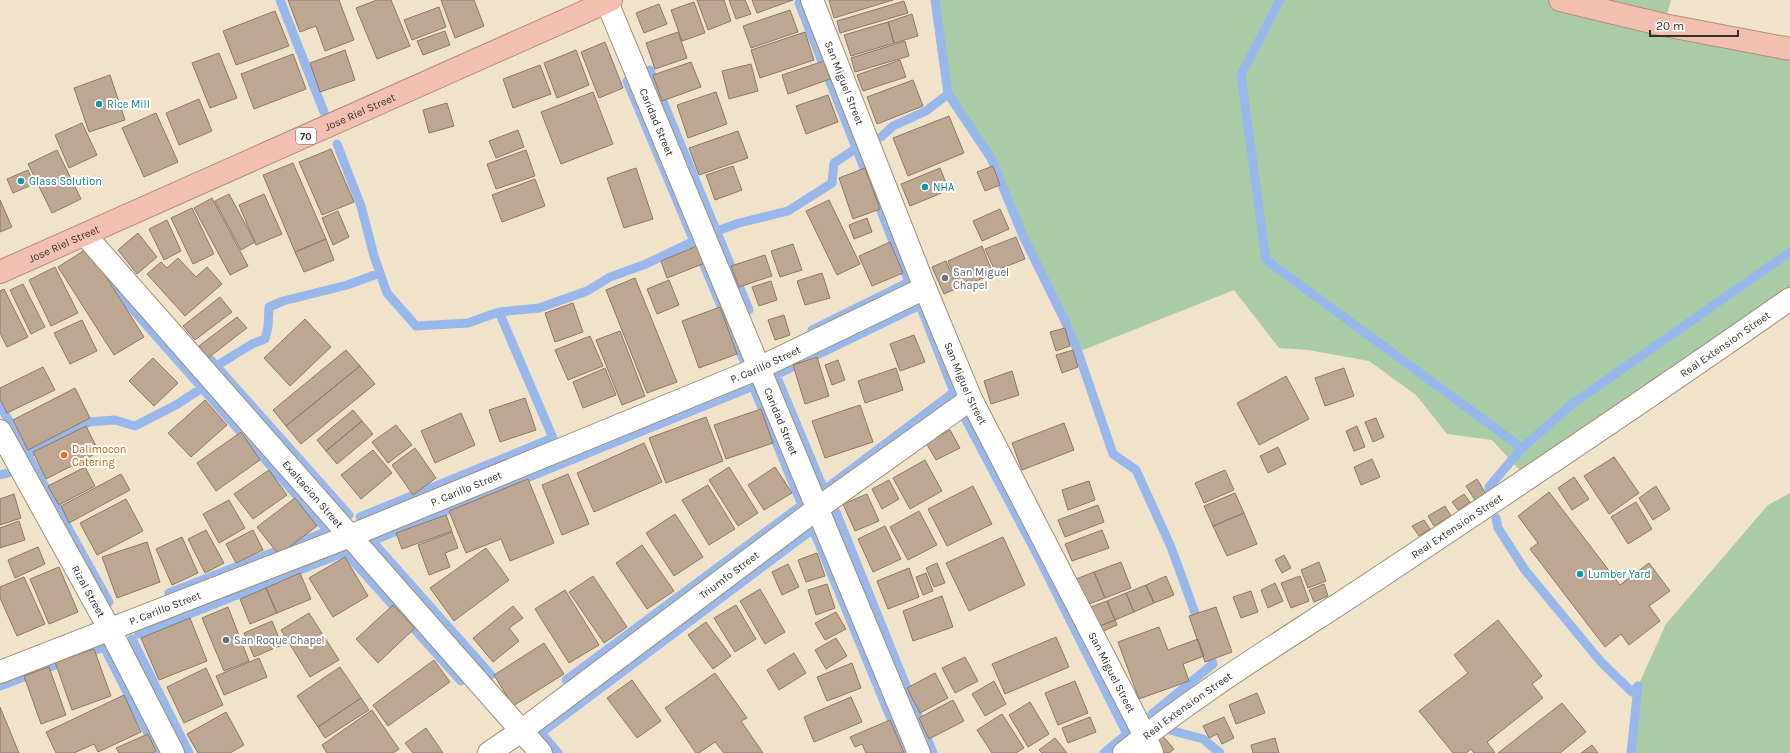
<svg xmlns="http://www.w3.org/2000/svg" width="1790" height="753" viewBox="0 0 1790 753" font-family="Karla,sans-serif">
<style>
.green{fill:#a9cca6}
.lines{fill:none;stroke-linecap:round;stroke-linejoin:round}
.stream{stroke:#98b8ec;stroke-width:9}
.building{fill:#bda793;stroke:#8d7965}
.street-casing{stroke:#9d9077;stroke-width:24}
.highway-casing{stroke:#b08d80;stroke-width:24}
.street{stroke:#fff;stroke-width:22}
.highway{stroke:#f3bfb1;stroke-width:22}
.culture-dot{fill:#0f9aa8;stroke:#fff;stroke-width:1.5}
.worship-dot{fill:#6b7280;stroke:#fff;stroke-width:1.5}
.food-dot{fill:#e8710a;stroke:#fff;stroke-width:1.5}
.labels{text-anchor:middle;stroke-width:4;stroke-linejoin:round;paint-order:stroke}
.shield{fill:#fff;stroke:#726e67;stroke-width:1}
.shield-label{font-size:10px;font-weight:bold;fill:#353026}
.street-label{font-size:11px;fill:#353026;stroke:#fff}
.culture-label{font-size:11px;fill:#0d838f;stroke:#fff;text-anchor:start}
.worship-label{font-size:11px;fill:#5b616d;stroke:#fff;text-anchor:start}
.food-label{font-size:11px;fill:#c56008;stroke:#fff;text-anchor:start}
</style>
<rect width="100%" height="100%" fill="#f1e3c9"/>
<path class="green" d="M935 0H1671L1664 25 1790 49V299L1527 478 1492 440 1447 434 1416 395 1369 361 1308 350 1279 348 1234 290 1078 352 1064 319 1023 236 991 158 948 94Z
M1790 493V753H1631L1638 686 1666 624 1768 505Z"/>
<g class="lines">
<path class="stream" d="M280 0 324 112
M935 0 948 94 991 158 1023 236 1064 319 1078 352 1113 454 1136 470 1171 547 1199 624
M1280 0 1241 75 1266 260 1522 448
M799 3 909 282 812 330
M650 70 749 310
M627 81 744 361
M881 137 893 126 926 111 948 94
M337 144 361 206 374 256 387 293 416 326 468 323 499 312 539 308 587 291 610 277 646 264 694 241
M717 231 739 223 788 211 832 183 834 163 855 149
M105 278 328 531 169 593
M920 305 954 392 824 490 776 375Z
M211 360 349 515
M221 363 252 344 265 339 268 327 269 307 283 301 347 285 380 273
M0 405 109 602
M966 420 1040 560 1127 734 1104 753
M29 454 89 422 115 420 135 426 176 405 202 388
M0 475 8 473
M1490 493 1489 487 1522 448 1572 404 1790 252
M836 512 933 753
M360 517 553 438 499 312
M1496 518 1498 528 1525 570 1601 662 1632 692 1638 686 1631 753
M139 634 345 552 461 681
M132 639 189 753
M84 654 104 647 158 753
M491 675 372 541 753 386 802 505 566 680
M0 686 66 661
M1152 714 1213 664 1208 649
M1162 728 1203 739 1220 753
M558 753 541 733 813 529 905 753"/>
</g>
<path class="building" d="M288 0H339L354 40 325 51 316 26 300 32Z
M377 0H391L410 46 377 59 356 8Z
M441 0H474L484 26 455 38Z
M697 0H724L731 21 708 30Z
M729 0H745L751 14 736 19Z
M752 0H793L757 13Z
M829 0H893L834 18Z
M904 1 908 13 840 33 837 21Z
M694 2 705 33 682 41 671 10Z
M659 4 667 24 644 33 636 13Z
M439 7 446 27 412 40 404 20Z
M790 10 798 32 751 48 743 26Z
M275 11 289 46 236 65 223 31Z
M912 14 918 36 894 43 888 22Z
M888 22 894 43 851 56 844 35Z
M445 31 450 45 423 55 417 41Z
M678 32 687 58 655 69 646 43Z
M805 32 814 60 760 78 751 50Z
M905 41 909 56 855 72 851 58Z
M605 42 623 88 599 98 581 52Z
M345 50 355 80 320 92 310 63Z
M576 50 589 85 557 98 544 63Z
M219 53 237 98 210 108 192 63Z
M293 54 306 89 254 109 241 74Z
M900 60 906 77 863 91 857 75Z
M824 61 830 79 788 94 782 75Z
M691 62 701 87 662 101 653 75Z
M751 64 758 91 729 99 722 71Z
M540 65 551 94 513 108 503 79Z
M110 75 125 120 89 132 74 88Z
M913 80 923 106 877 124 867 97Z
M593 92 613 144 561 164 541 112Z
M716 92 727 124 688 138 677 105Z
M828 95 838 122 806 134 796 106Z
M199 99 212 131 179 145 166 113Z
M447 103 454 126 429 133 423 110Z
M156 113 178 162 144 177 122 128Z
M949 116 964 153 908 176 893 138Z
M82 123 97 155 69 168 55 135Z
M518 130 524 147 496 158 489 141Z
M738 131 748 158 699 175 689 148Z
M331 149 354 202 322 215 299 162Z
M57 150 81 199 52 213 28 164Z
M526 150 535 176 496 189 487 164Z
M293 163 326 239 295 252 263 175Z
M733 166 742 190 715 200 706 175Z
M993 166 1000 185 985 191 977 172Z
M636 168 653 219 624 228 607 178Z
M865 168 880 209 853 219 839 178Z
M940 168 949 190 910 206 901 184Z
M28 170 34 184 13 193 7 179Z
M535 179 545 206 502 222 492 195Z
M229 194 255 242 241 250 215 201Z
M264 194 282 234 256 245 239 205Z
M212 198 248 266 230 275 194 208Z
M0 200 12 227 0 232Z
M829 200 860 264 837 275 806 211Z
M192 208 214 254 193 264 171 218Z
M1000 209 1009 229 982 241 973 221Z
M338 211 349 237 333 245 322 218Z
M867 218 872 232 854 239 849 225Z
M167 220 181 251 164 260 149 229Z
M138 233 157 257 137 274 118 250Z
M1016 237 1025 259 995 271 985 249Z
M326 239 334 260 304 272 295 252Z
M890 242 903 273 872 286 859 256Z
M793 244 802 270 780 277 771 251Z
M699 245 705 263 667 278 661 261Z
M982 246 993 274 959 288 948 261Z
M88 248 144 337 114 355 58 267Z
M765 255 772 276 739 287 731 266Z
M178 258 196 277 207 267 222 284 185 316 147 274 161 262 167 268Z
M946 261 958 288 944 294 932 267Z
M55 267 78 313 51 326 29 280Z
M822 273 830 298 805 305 797 281Z
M635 278 677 382 647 393 606 290Z
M669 280 679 305 657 314 647 289Z
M771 281 777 300 759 306 752 287Z
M23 284 45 327 31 334 10 290Z
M4 289 28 337 7 347 0 333V291Z
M220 297 232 312 195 340 183 326Z
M573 303 583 332 555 342 545 313Z
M720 307 737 354 699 368 682 321Z
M784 315 790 335 775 340 768 320Z
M237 317 247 328 208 358 199 346Z
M305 319 331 347 290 386 264 358Z
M82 320 97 351 70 364 54 333Z
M1065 328 1070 346 1056 351 1050 332Z
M620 331 645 396 622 405 596 340Z
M914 335 925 362 900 371 890 344Z
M590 336 603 366 568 380 555 350Z
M346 350 360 366 286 426 273 410Z
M1073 350 1078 367 1062 373 1056 355Z
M817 357 829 396 805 404 793 365Z
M153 358 178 383 154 406 129 381Z
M838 360 845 380 832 385 825 365Z
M360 366 375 384 301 444 286 426Z
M43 367 55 390 7 413 0 399V388Z
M605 368 616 395 583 408 573 382Z
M896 368 903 390 865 403 858 381Z
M1344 368 1354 396 1325 406 1315 378Z
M1012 371 1019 395 991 404 984 381Z
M1286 376 1309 419 1259 445 1237 403Z
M75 388 90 418 28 450 13 420Z
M525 398 536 430 500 442 489 410Z
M205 400 227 425 191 457 168 433Z
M860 405 873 442 825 458 812 421Z
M761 409 773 443 726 459 714 425Z
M353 410 362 421 326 451 317 440Z
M461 413 475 445 435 463 421 431Z
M706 417 723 461 666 483 649 438Z
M1376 418 1384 437 1373 442 1365 422Z
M362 421 373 434 337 464 326 451Z
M1064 423 1074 450 1022 470 1012 443Z
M396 425 412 445 388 463 372 442Z
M86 426 99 452 46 479 33 452Z
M1357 426 1365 447 1354 451 1346 431Z
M950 430 960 448 936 460 926 443Z
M241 432 260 460 216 491 197 463Z
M644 443 662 482 594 512 577 473Z
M1278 447 1286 464 1268 473 1260 456Z
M415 448 436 478 413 495 392 465Z
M373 450 392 473 361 499 341 475Z
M1614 457 1639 493 1609 514 1584 476Z
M1372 459 1380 477 1361 485 1354 467Z
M925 460 942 491 910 509 893 478Z
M85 467 95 486 59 505 48 486Z
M729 467 758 513 738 526 709 480Z
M775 467 792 493 764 510 748 485Z
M269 470 287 495 253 519 234 494Z
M1225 470 1234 490 1204 503 1195 483Z
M121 474 130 490 69 523 61 506Z
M568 474 589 524 562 535 542 485Z
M1574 477 1589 499 1572 510 1558 488Z
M528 479 554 543 510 561 501 539 466 553 449 511Z
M1477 479 1486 494 1475 500 1466 486Z
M889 480 899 499 882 509 872 489Z
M1089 481 1095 500 1068 510 1062 490Z
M708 485 735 529 709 545 682 500Z
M973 486 992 524 947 546 928 509Z
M1656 486 1670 509 1653 520 1639 498Z
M1549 492 1620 585 1649 563 1670 591 1649 606 1660 621 1629 645 1621 634 1605 647 1530 549 1538 543 1518 516Z
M1235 493 1244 513 1213 526 1204 506Z
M14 494 21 518 0 525V499Z
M867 494 879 521 855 531 843 504Z
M1464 494 1470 502 1458 510 1452 502Z
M295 498 317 526 279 555 257 527Z
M126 499 143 531 97 555 80 523Z
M229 500 245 528 219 543 203 514Z
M1636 502 1652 529 1628 544 1611 517Z
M1098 505 1104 522 1065 537 1058 520Z
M1445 506 1451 516 1434 526 1428 516Z
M919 511 937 545 908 560 890 527Z
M1244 513 1257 544 1227 556 1213 526Z
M675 514 703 557 674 576 646 533Z
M446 515 452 531 402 549 396 533Z
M1424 520 1430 529 1419 536 1412 526Z
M19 521 25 540 0 548V528Z
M885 526 901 559 873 572 858 539Z
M206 530 224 563 205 573 188 539Z
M253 530 263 550 236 563 226 544Z
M1102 530 1109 548 1072 561 1065 544Z
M452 532 458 548 445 553 450 567 429 575 418 545Z
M182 537 198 573 172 585 156 549Z
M1003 537 1025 585 969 611 946 563Z
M147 542 160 582 117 598 102 557Z
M642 545 674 591 647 609 616 563Z
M38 547 45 564 15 578 8 560Z
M486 548 509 580 454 621 430 588Z
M817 553 825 576 806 582 798 560Z
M1284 555 1291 568 1282 573 1275 560Z
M345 557 368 596 333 617 309 578Z
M1121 562 1131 588 1105 598 1094 572Z
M1319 562 1326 581 1308 588 1301 570Z
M937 563 945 583 934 587 926 568Z
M788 564 799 587 782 595 772 572Z
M59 567 78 612 49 624 30 579Z
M909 568 919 597 888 609 877 581Z
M1094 572 1105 598 1081 607 1071 581Z
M300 573 311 599 277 613 266 588Z
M926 573 933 591 923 595 916 577Z
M593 576 627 627 604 643 569 592Z
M1166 576 1174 595 1154 603 1146 585Z
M1300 576 1309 601 1291 608 1281 583Z
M24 577 45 624 17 636 0 598V587Z
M1275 583 1283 601 1268 608 1261 590Z
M827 584 835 608 816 615 808 590Z
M1324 584 1328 596 1314 602 1309 590Z
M1146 585 1154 603 1134 612 1126 593Z
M266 588 277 613 250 624 240 599Z
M760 589 785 632 765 644 740 601Z
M565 590 599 645 569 663 535 609Z
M1251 591 1258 612 1241 618 1233 597Z
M1126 593 1134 612 1115 620 1107 601Z
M942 596 953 627 913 641 903 611Z
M1107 601 1115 620 1092 629 1083 610Z
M393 605 415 628 378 663 356 639Z
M736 605 756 639 735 652 714 618Z
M513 606 523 618 509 628 519 641 493 662 473 638Z
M228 607 249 661 224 671 202 618Z
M1216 607 1232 652 1205 662 1189 616Z
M836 612 846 629 825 640 815 623Z
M309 613 339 660 310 677 281 630Z
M190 618 207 661 159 680 141 638Z
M1115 620 1117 625 1094 635 1092 629Z
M1498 620 1542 676 1532 684 1543 698 1487 742 1495 753H1474L1471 749 1466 753H1453L1419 711 1468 673 1454 655Z
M272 621 282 645 254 657 244 633Z
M706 622 731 656 713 669 688 635Z
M1159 627 1168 650 1198 639 1204 656 1183 664 1189 681 1139 699 1118 642Z
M1056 637 1069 667 1005 694 992 664Z
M836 638 847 656 826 669 815 650Z
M544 643 564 674 513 706 494 675Z
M94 649 111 696 72 710 55 662Z
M794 653 806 673 779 690 767 670Z
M965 657 978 681 955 693 942 668Z
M259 658 267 677 224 695 216 676Z
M434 660 450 682 388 726 373 705Z
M852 663 861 688 827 701 817 677Z
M49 667 66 715 41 724 24 676Z
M340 667 361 698 318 727 297 696Z
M206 668 223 705 184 723 167 687Z
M715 673 747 718 741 721 763 753H724L715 742 699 753H696L665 708Z
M935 673 948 698 920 713 907 688Z
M632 680 661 721 637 738 607 698Z
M994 681 1006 704 985 716 972 694Z
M1075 681 1088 713 1058 725 1045 693Z
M1257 693 1265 713 1236 724 1229 705Z
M124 695 141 732 98 752 94 744 74 753H56L46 732Z
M851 697 862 722 814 742 804 717Z
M361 698 369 710 325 738 318 727Z
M953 700 964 721 929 739 919 718Z
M1030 702 1049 734 1028 747 1009 715Z
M1562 703 1586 732 1560 753H1498Z
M0 707 19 753H0Z
M372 710 399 749 393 753H327L322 745Z
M226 712 244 745 230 753H198L187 734Z
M1002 714 1024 748 1016 753H992L977 730Z
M1090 717 1096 732 1068 743 1062 728Z
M1224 717 1234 738 1222 744 1217 734 1209 738 1203 726Z
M890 720 904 753H866L862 744 855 747 850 737Z
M426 728 443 753H413L405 743Z
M148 734 156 751 152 753H119L116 748Z
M1162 735 1174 749 1169 753H1158L1150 744Z
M1055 738 1067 753H1042L1039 750Z
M1275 738 1279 753H1253L1251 745Z
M1592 745 1598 753H1581Z"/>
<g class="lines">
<defs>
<g id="street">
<path id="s1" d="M812 0 925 288 971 399 1145 736 1152 753"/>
<path id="s2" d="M607 2 919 753"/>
<path id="s3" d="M85 235 541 753"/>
<path id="s4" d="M0 431 110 630 173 753"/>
<path id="s5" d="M0 672 350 536 759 368 925 288"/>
<path id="s6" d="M489 753 521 731 818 508 971 399"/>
<path id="s7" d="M1124 753C1202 689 1290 637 1374 581 1514 488 1653 395 1790 299"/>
</g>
<g id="highway">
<path d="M1560 0 1664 25 1790 49"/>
<path id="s8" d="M0 272 611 0"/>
</g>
</defs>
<use href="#street" class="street-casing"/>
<use href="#highway" class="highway-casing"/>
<use href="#street" class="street"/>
<use href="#highway" class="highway"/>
</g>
<g class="culture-dot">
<circle cx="99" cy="104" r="4"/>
<circle cx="21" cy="181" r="4"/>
<circle cx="925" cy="187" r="4"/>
<circle cx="1580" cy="574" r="4"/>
</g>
<g class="worship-dot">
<circle cx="945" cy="278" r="4"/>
<circle cx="226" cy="640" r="4"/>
</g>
<circle class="food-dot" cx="64" cy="455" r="4"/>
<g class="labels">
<rect class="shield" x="296" y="128" width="20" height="16" rx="3"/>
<g class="shield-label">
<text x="306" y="140">70</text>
</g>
<g class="street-label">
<text dy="4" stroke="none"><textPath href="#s1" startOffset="89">San Miguel Street</textPath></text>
<text dy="4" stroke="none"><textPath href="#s8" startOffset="394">Jose Riel Street</textPath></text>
<text dy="4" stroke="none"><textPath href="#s2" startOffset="130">Caridad Street</textPath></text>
<text dy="4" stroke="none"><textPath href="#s8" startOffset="70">Jose Riel Street</textPath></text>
<text dy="4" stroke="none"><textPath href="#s7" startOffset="727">Real Extension Street</textPath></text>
<text dy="4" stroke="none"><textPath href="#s5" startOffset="825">P. Carillo Street</textPath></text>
<text dy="4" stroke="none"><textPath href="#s1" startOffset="413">San Miguel Street</textPath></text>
<text dy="4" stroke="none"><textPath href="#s2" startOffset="454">Caridad Street</textPath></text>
<text dy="4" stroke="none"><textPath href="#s5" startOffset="501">P. Carillo Street</textPath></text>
<text dy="4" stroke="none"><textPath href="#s3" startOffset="345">Exaltacion Street</textPath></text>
<text dy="4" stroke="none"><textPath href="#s7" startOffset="403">Real Extension Street</textPath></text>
<text dy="4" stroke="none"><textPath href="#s6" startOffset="299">Triumfo Street</textPath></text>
<text dy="4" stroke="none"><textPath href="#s4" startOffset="183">Rizal Street</textPath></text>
<text dy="4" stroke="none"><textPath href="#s5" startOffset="177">P. Carillo Street</textPath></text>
<text dy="4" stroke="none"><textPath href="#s1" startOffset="737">San Miguel Street</textPath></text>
<text dy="4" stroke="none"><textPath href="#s7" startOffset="79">Real Extension Street</textPath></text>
</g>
<g class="culture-label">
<text x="107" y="108">Rice Mill</text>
<text x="29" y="185">Glass Solution</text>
<text x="933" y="191">NHA</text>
<text x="1588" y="578">Lumber Yard</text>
</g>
<g class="worship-label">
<text x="953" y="276">San Miguel<tspan x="953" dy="13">Chapel</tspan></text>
<text x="234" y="644">San Roque Chapel</text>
</g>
<g class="food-label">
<text x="72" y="453">Dalimocon<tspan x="72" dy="13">Catering</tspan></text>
</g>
</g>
<path d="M1650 30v6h88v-6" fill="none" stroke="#353026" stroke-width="2"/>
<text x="1656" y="30" font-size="12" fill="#353026" stroke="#ffffff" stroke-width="3" paint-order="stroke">20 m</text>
</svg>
